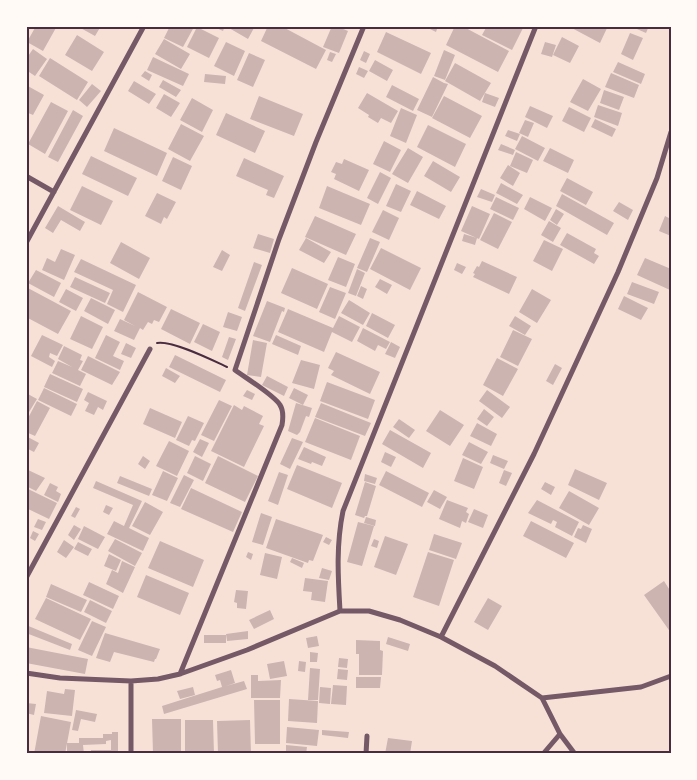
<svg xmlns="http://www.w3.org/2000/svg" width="697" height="780" viewBox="0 0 697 780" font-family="'IBM Plex Sans',sans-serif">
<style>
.building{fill:#ccb4b1}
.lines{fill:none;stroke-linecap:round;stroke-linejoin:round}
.path{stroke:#4a2c40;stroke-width:2}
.minor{stroke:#755966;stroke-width:5}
.neatline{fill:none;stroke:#4a2c40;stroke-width:2}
</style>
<rect width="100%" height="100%" fill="#f7e1d7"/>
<path class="building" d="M36 26H57L43 51 27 42Z
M77 26H101L95 36Z
M170 26 194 27 183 47 164 38Z
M212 26H225L223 31Z
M230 26H255L248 39 229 28Z
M268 26H281L326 50 316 69 261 41Z
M332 26H336L348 31 339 53 323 47Z
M424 26H438L436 32Z
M455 26H462L509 51 498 72 446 45Z
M487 26H518L523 28 512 50 482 35Z
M568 26H608L600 43Z
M630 26H649L646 33Z
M197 27 219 38 209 58 187 47Z
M386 32 431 53 421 74 377 52Z
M630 33 643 38 633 60 621 54Z
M77 35 104 52 92 71 65 55Z
M562 37 579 46 570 63 553 55Z
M164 39 190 54 181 69 155 54Z
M226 42 245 51 234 76 214 66Z
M545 42 556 45 552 57 541 54Z
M33 49 47 59 35 76 26 70V59Z
M444 50 455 55 445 80 434 76Z
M364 51 370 54 366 63 360 60Z
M330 52 336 54 332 62 327 60Z
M249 53 265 60 253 87 237 80Z
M153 57 189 74 183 86 147 70Z
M50 58 88 82 77 100 39 76Z
M375 60 393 70 387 81 369 71Z
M618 62 645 74 641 84 613 72Z
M455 63 491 83 480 101 445 81Z
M359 67 368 71 364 78 356 74Z
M145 71 152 75 149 81 141 76Z
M611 73 639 85 634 98 605 87Z
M205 74 226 76 225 84 204 82Z
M433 77 444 83 443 84 444 83 448 84 432 117 417 110Z
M583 79 601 89 588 111 570 102Z
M163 80 181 90 176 97 159 87Z
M134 81 156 94 149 104 128 91Z
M92 84 101 91 87 107 79 100Z
M26 85 44 95 33 115 26 112Z
M392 85 419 99 413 111 386 97Z
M604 90 624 97 619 110 600 103Z
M367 93 398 111 391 123 381 118 378 123 368 117 369 115 358 108Z
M485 93 499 98 495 107 482 102Z
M164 94 180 103 171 117 156 108Z
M259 96 303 114 294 136 250 119Z
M444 96 482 116 470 138 432 118Z
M192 98 213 110 202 132 180 120Z
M51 102 68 111 45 154 28 144Z
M598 105 622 113 618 126 594 117Z
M530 106 553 116 547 128 525 117Z
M569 107 591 118 584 132 562 121Z
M401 108 417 115 406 143 390 136Z
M73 110 83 116 58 162 48 157Z
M226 113 265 131 255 153 216 135Z
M595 119 616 129 612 137 591 127Z
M525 120 534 123 528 137 519 133Z
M181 124 204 136 190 161 168 149Z
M428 125 466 144 455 167 417 147Z
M114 128 167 153 157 176 104 151Z
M508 130 520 134 517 141 505 136Z
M522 136 545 148 538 161 515 149Z
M384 141 401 150 390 172 373 164Z
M501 144 515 150 513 155 498 150Z
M408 148 423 157 408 183 392 174Z
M550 148 574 160 568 173 543 161Z
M516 152 533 160 527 173 510 166Z
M91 156 137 178 128 196 82 174Z
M173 157 192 166 181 190 162 181Z
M244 158 284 176 274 198 266 195 268 190 236 176Z
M344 159 369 170 359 191 334 179 336 174 331 172 336 162 342 164Z
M433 161 460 177 451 192 424 176Z
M508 165 520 173 513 186 500 178Z
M380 172 391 178 378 204 367 198Z
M567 178 593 192 586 205 560 191Z
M501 183 523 195 517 204 496 193Z
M396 184 411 191 401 212 386 206Z
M82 186 113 201 101 225 70 210Z
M327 186 370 204 361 225 319 208Z
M481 189 495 195 492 202 477 197Z
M417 191 446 206 439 219 410 205Z
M157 193 176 202 167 219 164 217 161 224 145 216Z
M562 194 614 223 607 235 556 206Z
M496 197 519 208 513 220 490 209Z
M530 197 552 208 545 221 524 209Z
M619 202 633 210 628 220 613 211Z
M58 206 85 222 80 231 61 220 53 233 45 228Z
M472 206 490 214 479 239 461 231Z
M556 209 564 214 557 225 550 220Z
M383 210 399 218 389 240 372 232Z
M494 213 512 222 498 249 480 240Z
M315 216 356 234 346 255 305 237Z
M665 216 671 219V236L659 231Z
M549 221 561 228 553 242 541 235Z
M567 233 596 249 594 253 599 256 594 264 560 245Z
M258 234 274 239 270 253 253 248Z
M464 234 477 238 475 245 462 241Z
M306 238 331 252 324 263 299 250Z
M370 238 380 242 367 272 357 268Z
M544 240 563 249 552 271 533 261Z
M121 242 150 258 139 279 110 263Z
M381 248 421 268 410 290 370 269Z
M61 249 75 255 64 280 42 270 47 258 55 262Z
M222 250 230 255 222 271 213 267Z
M338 257 355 264 346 287 328 280Z
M645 258 671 269 670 290 637 275Z
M81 259 136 285 123 312 107 304 113 290 74 272Z
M482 261 517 277 509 294 473 277 475 274 473 273 477 266 479 267Z
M254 262 262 265 245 311 238 308Z
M457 263 466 267 462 274 454 270Z
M292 268 328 284 317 309 281 293Z
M357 269 365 273 356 296 348 293Z
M36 270 61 283 54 297 28 283Z
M75 277 110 293 105 303 70 287Z
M380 279 392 285 387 294 375 287Z
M632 282 659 292 654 304 627 294Z
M361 286 367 289 363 299 357 296Z
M26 287 71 311 58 334 26 317Z
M330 287 346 293 335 319 319 312Z
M66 289 83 298 76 311 59 302Z
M532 289 551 300 537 323 519 312Z
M138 292 167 307 159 322 154 320 152 324 148 322 143 330 140 328 134 340 114 331 120 319 135 326 124 320Z
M624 296 648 308 641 320 618 309Z
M91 298 115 310 108 324 84 311Z
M349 300 370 313 363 325 341 313Z
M267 301 285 308 284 312 282 311 270 342 253 336Z
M171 309 200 323 190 344 161 329Z
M288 309 333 328 339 316 360 327 352 342 332 332 324 352 278 332Z
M228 312 242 317 237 331 223 327Z
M372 313 395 325 388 338 366 326Z
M81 316 103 327 92 349 70 339Z
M515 316 531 326 525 335 509 326Z
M203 324 220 332 212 351 194 342Z
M363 328 390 342 386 349 378 345 375 351 357 341Z
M513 330 532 339 518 366 500 357Z
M42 335 63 345 57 356 50 353 49 357 55 361 52 367 31 356Z
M106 335 120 342 113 356 124 361 120 370 95 358Z
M276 335 301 346 298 355 272 344Z
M229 337 236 339 228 360 222 357Z
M253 340 267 343 261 377 247 375Z
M391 342 400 347 395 358 385 354Z
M126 343 136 348 131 358 121 354Z
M64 346 82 355 80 360 83 361 78 370 86 374 80 386 52 373 58 361 72 367 58 359Z
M336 352 380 372 370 394 331 375 334 371 328 368Z
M175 355 226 380 220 392 169 367Z
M88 356 120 372 112 385 81 370Z
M497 358 518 369 503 396 483 385Z
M301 360 320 365 314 389 292 383Z
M555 364 562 368 553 385 546 381Z
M166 368 180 376 175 383 162 376Z
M50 374 83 389 77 402 44 387Z
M267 376 288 387 284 396 262 385Z
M327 382 375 400 368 419 320 401Z
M44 388 77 404 71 416 38 400Z
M294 388 308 395 303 405 289 398Z
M247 390 255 394 252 400 243 396Z
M487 390 510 407 502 418 479 401Z
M88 392 107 401 103 410 98 407 94 415 85 411 89 403 84 400Z
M26 393 37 399 26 417Z
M219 400 232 406 214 441 201 435Z
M37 401 50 408 35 436 26 432V422Z
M296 403 312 408 309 417 306 416 300 432 297 435 288 431Z
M321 403 371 423 365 436 315 417Z
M234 405 242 410 244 406 263 416 259 424 264 426 244 467 211 451Z
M150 408 182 422 175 438 143 424Z
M484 409 494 417 487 426 477 419Z
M440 410 464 425 450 446 426 431Z
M188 416 204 423 195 441 192 440 189 446 176 440Z
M315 418 360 436 351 460 305 442Z
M399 419 415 430 409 438 393 427Z
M477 423 497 434 491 446 470 436Z
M390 430 431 453 423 468 382 444Z
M26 436 39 443 34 452 26 448Z
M292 438 303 442 290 469 280 464Z
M200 439 209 443 202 457 193 452Z
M169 441 189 451 177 476 156 466Z
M469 442 488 452 481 464 462 455Z
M304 447 326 457 322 466 312 462 311 464 298 459Z
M385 452 396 457 391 467 381 462Z
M493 455 508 461 504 469 490 463Z
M143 456 150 461 145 469 138 464Z
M195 456 211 464 203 481 187 473Z
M218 456 258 476 245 502 205 483Z
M463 458 483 467 474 489 454 481Z
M297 465 342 483 332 508 287 489Z
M26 469 45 478 36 491 26 486Z
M575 469 607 483 599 500 568 485Z
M504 470 512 473 506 486 499 483Z
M163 471 178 478 167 501 152 495Z
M386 471 429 493 422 507 379 485Z
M279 472 288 475 278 505 268 501Z
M365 474 377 478 375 484 364 481Z
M184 475 194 480 180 507 170 503Z
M120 476 152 489 149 496 117 483Z
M96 481 142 501 129 528 149 538 143 551 107 534 114 521 124 526 133 505 93 488Z
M365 482 376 486 367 516H365L364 518 355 515Z
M545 482 555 487 551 495 541 489Z
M50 483 58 487 56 491 61 494 58 502 44 495Z
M26 488 57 503 49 519 26 508Z
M191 488 242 512 233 532 181 509Z
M434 490 447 497 440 509 427 502Z
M569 491 599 508 589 525 559 508Z
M447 500 468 508 466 512 469 514 466 523 462 521 460 528 439 519Z
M537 500 579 522 572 536 555 527 557 522 553 520 551 524 528 513Z
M145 502 163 512 150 535 132 526Z
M106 505 113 508 109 515 103 512Z
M76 507 80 509 75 518 71 516Z
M474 509 488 515 483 528 468 522Z
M261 513 272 517 263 545 252 542Z
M366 517 376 520 375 526 364 523Z
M38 519 46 522 42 530 34 527Z
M276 519 323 535 313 561 309 560 308 563 266 548Z
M531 521 574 543 566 558 523 536Z
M358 522 374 526 362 566 347 562Z
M74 525 81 529 74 540 68 535Z
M583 525 592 529 586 543 574 537 578 528 581 529Z
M84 526 105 537 98 549 78 539Z
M33 531 39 534 35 541 30 538Z
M434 534 462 543 456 559 429 550Z
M385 536 408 544 396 575 374 567Z
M326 537 332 540 329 545 323 542Z
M115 539 142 553 135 566 108 551Z
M374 539 379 541 377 548 371 546Z
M64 540 74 547 66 558 57 552Z
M160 541 204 560 193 587 148 568Z
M78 542 92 549 88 556 74 549Z
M248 552 253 554 251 560 246 557Z
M428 552 454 560 439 606 413 597Z
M265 553 282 557 277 579 260 575Z
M109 554 121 560 116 571 104 566Z
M292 558 304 563 302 568 290 562Z
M122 561 135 567 123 593 106 584 112 570 118 573Z
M322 568 332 571 329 580 319 578Z
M146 575 189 593 180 615 137 597Z
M305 578 328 581 325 602 311 600 312 592 303 591Z
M664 581 671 592V633L644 595Z
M89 582 119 596 113 609 83 595Z
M51 584 87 600 81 612 46 597Z
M236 590 248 591 246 609 237 608V603L234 602Z
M46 598 91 619 80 640 35 619Z
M488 598 502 606 488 630 474 622Z
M90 600 112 611 106 623 84 612Z
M270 610 274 619 254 629 249 620Z
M92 621 106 627 92 656 78 650Z
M26 625 72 644 70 650 26 633Z
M248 631V639L227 641 226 634Z
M105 633 160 649 156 659H155L154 662 114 652 110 662 96 658Z
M204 635H226V643H204Z
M317 636 319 646 308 648 306 638Z
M388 637 410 644 408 651 386 644Z
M356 640 380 641V650L383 651 382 675H359V654H356Z
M26 647 88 659 85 674 26 663Z
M310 652 318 653 317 662H310Z
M339 658 348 659 347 668 338 667Z
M284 661 287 676 270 679 267 664Z
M299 661 306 662 305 672 298 671Z
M310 668 320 669 318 700H308Z
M338 669 348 670 347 680 337 679Z
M231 670 235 683 226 686 244 681 247 689 164 714 162 706 222 687 220 680 217 681 215 675Z
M251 675H258V681L281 680 280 698H251Z
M356 677H381L380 688H356Z
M333 685 347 686 346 705 331 704Z
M193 687 195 695 180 699 177 691Z
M320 687 331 688 330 704 319 703Z
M65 689 75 690 72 716 44 713 47 691 64 694Z
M289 699 318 701 317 723 288 721Z
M254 700H280V744H255Z
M26 703 36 704 34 715 26 713Z
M76 710 97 714 95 722 81 719 78 731 72 730Z
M41 716 71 722 65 754H34Z
M152 719H181V754H153Z
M185 720H213L214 754H185Z
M250 720 251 754H218L217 721Z
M287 727 319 730 317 746 286 743Z
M322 730 349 732 348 738 322 735Z
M112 732H118V751H111V740L106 741V744L83 745 84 754H67V743H79V738H103V734H112Z
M388 738 412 741 410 754H385Z
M286 745 307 747 306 754H286Z
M91 750H111V754H91Z"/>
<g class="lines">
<path class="path" d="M157 343C172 340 212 360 227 367"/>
<path class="minor" d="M26 176 54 192
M26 243 144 26
M26 578 150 349
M340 611C338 577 336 545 343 511L536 26
M441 637 534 454 618 272 657 178 671 132
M26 673 60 678 131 681 158 679 180 674 247 650 340 611H369L400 620 441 637 495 666 542 698 641 687 671 676
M180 674 282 425C283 419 284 411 280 405 274 395 246 378 235 370L279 239 316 142 364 26
M542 698 560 734 575 754
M131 754V681
M366 754 367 736
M543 754 560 734"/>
</g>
<rect width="697" height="780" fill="none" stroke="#fffaf5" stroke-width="55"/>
<rect x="28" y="28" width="642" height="724" class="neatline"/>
</svg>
